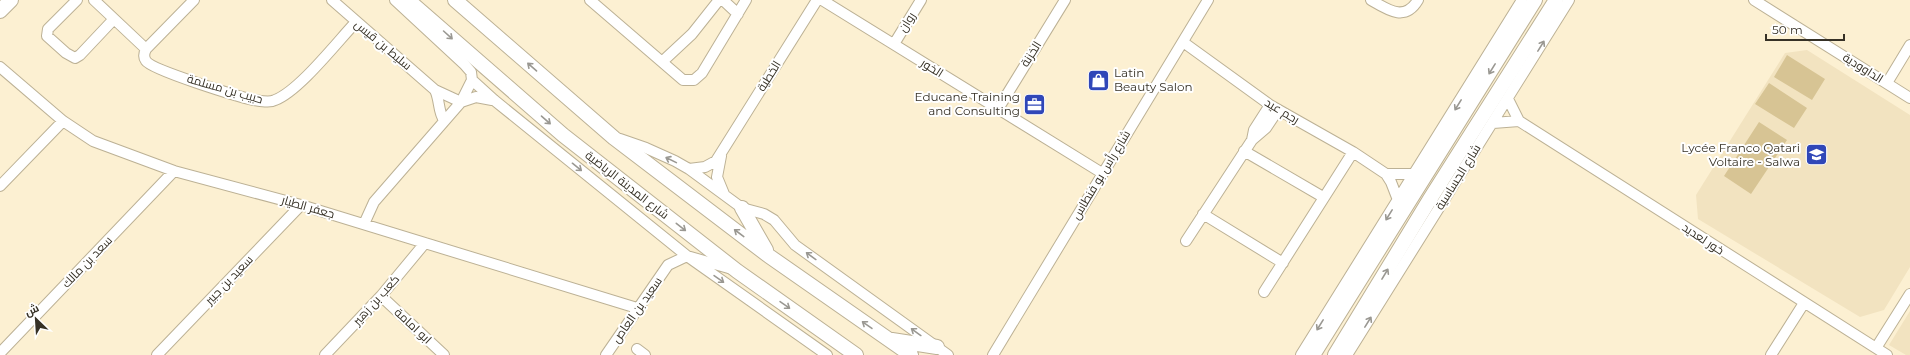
<svg xmlns="http://www.w3.org/2000/svg" width="1910" height="355" viewBox="0 0 1910 355" font-family="Montserrat,Cairo,sans-serif">
<style>
.built{fill:#f2e3c0}
.grass{fill:#d7c494}
.lines{fill:none;stroke-linecap:round;stroke-linejoin:round}
.street-casing{stroke:#bcb195;stroke-width:12}
.secondary-casing{stroke:#bcb195;stroke-width:16}
.street{stroke:#fff;stroke-width:10}
.secondary{stroke:#fff;stroke-width:14}
.oneway{stroke:#9a9892}
.labels{text-anchor:middle;stroke-width:4;stroke-linejoin:round;paint-order:stroke}
.street-label{font-size:12px;fill:#363126;stroke:#fff}
.poi-label{font-size:12px;fill:#363126;stroke:#fff;text-anchor:end}
</style>
<rect width="100%" height="100%" fill="#fcf0d2"/>
<path class="built" d="M1807 50 1910 115V267L1884 310 1860 317 1698 219 1696 195 1785 53Z
M1910 311V355H1906L1889 345Z"/>
<path class="grass" d="M1787 55 1825 79 1812 100 1774 77Z
M1769 83 1807 108 1794 128 1755 104Z
M1759 122 1787 140 1751 194 1724 176Z"/>
<g class="lines">
<defs>
<path id="street" d="M77 0 48 29 47 36 66 53 75 58 80 55 113 20
M94 0 146 49
M194 0 146 49C144 53 143 57 146 61 152 70 239 97 254 100 261 101 270 103 275 100 299 91 337 42 356 22
M332 0 435 90 461 102 476 97 492 100
M590 0 683 80H694L702 73 746 0
M723 0 738 14
M822 0 1102 173
M1371 0C1388 10 1405 22 1418 0
M1754 0 1910 98
M1183 42 1270 105 1353 152 1386 174 1391 182 1398 200
M894 44 921 0
M663 61 692 34 719 0
M0 67 63 121 93 141 174 171 301 205 637 308
M472 80 494 100 687 256 827 355
M1887 83 1910 45
M435 90C440 100 438 112 444 120
M1508 99 1519 121 1887 355
M998 109 1065 0
M1493 123 1519 121
M620 139 646 148 675 161 689 169 742 208 764 214 774 220 795 245 948 355
M1252 140 1266 128 1278 110
M1244 151 1323 197
M721 156 717 177 724 194
M689 169 705 167 716 161 817 0
M1386 174H1408L1416 172
M0 186 63 121
M1203 214 1283 263
M364 224 374 202 461 102 472 80 471 72 464 64 395 0
M1186 241 1252 140 1254 130 1270 105
M1264 292 1353 152
M381 296 444 355
M1876 348 1910 294
M637 349 645 355
M0 353 174 171
M157 355 301 205
M325 355 381 296 425 243
M606 355 668 265 687 256 732 269
M993 355 1208 0
M1301 355 1522 0
M1347 355 1569 0
M1771 355 1804 303"/>
<path id="secondary" d="M408 0 563 135 737 271 856 355
M455 0 614 138 769 256 911 355
M0 11 11 0
M742 208 766 250
M892 340 937 347
M1313 355 1535 0
M1335 355 1430 199 1556 0"/>
</defs>
<use href="#street" class="street-casing"/>
<use href="#secondary" class="secondary-casing"/>
<use href="#street" class="street"/>
<use href="#secondary" class="secondary"/>
</g>
<defs><path id="oneway-shaft" d="M-6 0H5M1.5-3L5.5 0L1.5 3" fill="none" stroke-width="1.6" stroke-linecap="round" stroke-linejoin="round"/></defs>
<g class="oneway">
<use href="#oneway-shaft" transform="translate(448 35) rotate(42)"/>
<use href="#oneway-shaft" transform="translate(1541 46) rotate(-58)"/>
<use href="#oneway-shaft" transform="translate(532 67) rotate(-139)"/>
<use href="#oneway-shaft" transform="translate(1492 69) rotate(122)"/>
<use href="#oneway-shaft" transform="translate(1458 105) rotate(122)"/>
<use href="#oneway-shaft" transform="translate(546 120) rotate(41)"/>
<use href="#oneway-shaft" transform="translate(671 160) rotate(-154)"/>
<use href="#oneway-shaft" transform="translate(577 167) rotate(39)"/>
<use href="#oneway-shaft" transform="translate(1389 215) rotate(122)"/>
<use href="#oneway-shaft" transform="translate(681 227) rotate(38)"/>
<use href="#oneway-shaft" transform="translate(739 233) rotate(-143)"/>
<use href="#oneway-shaft" transform="translate(811 256) rotate(-144)"/>
<use href="#oneway-shaft" transform="translate(1385 274) rotate(-59)"/>
<use href="#oneway-shaft" transform="translate(719 279) rotate(35)"/>
<use href="#oneway-shaft" transform="translate(785 305) rotate(35)"/>
<use href="#oneway-shaft" transform="translate(1368 322) rotate(-58)"/>
<use href="#oneway-shaft" transform="translate(867 325) rotate(-145)"/>
<use href="#oneway-shaft" transform="translate(1320 325) rotate(122)"/>
<use href="#oneway-shaft" transform="translate(916 332) rotate(-144)"/>
</g>
<defs>
<symbol id="shop-square" viewBox="-11 -11 22 22"><rect x="-9" y="-9" width="18" height="18" rx="4" fill="#3047b8" stroke="#fff"/><path d="M-5-2.5h2.3a2.7 3.5 0 0 1 5.4 0H5L5.5 6h-11ZM-1.5-2.5h3a1.5 2.3 0 0 0-3 0Z" fill="#fff"/></symbol>
<symbol id="office-square" viewBox="-11 -11 22 22"><rect x="-9" y="-9" width="18" height="18" rx="4" fill="#3047b8" stroke="#fff"/><path d="M-6-3h4V-5.5h4V-3h4V5H-6ZM-1-4.5V-3h2v-1.5ZM-6 0V1H6V0Z" fill="#fff"/></symbol>
<symbol id="school-square" viewBox="-11 -11 22 22"><rect x="-9" y="-9" width="18" height="18" rx="4" fill="#3047b8" stroke="#fff"/><path d="M0-5L7-2L0 1L-7-2ZM-4 1L0 2.5L4 1V4Q0 6-4 4Z" fill="#fff"/></symbol>
</defs>
<g fill-rule="evenodd">
<use href="#shop-square" x="1086" y="68" width="25" height="25"/>
<use href="#office-square" x="1022" y="92" width="25" height="25"/>
<use href="#school-square" x="1804" y="142" width="25" height="25"/>
</g>
<g class="labels">
<g class="street-label">
<text transform="translate(907 22) rotate(-58)" y="4">روان</text>
<text transform="translate(383 45) rotate(40)" y="4">سليط بن قيس</text>
<text transform="translate(1031 54) rotate(-58)" y="4">الخزنة</text>
<text transform="translate(932 68) rotate(32)" y="4">الخور</text>
<text transform="translate(1863 68) rotate(32)" y="4">الداوودية</text>
<text transform="translate(769 76) rotate(-58)" y="4">الخطية</text>
<text transform="translate(225 89) rotate(16)" y="4">حبيب بن مسلمة</text>
<text transform="translate(1282 111) rotate(31)" y="4">رجم عيد</text>
<text transform="translate(1101 175) rotate(-59)" y="4">شارع رأس بو فنطاس</text>
<text transform="translate(1458 177) rotate(-58)" y="4">شارع الجساسية</text>
<text transform="translate(627 185) rotate(38)" y="4">شارع المدينة الرياضية</text>
<text transform="translate(308 207) rotate(16)" y="4">جعفر الطيار</text>
<text transform="translate(1703 239) rotate(33)" y="4">خور لعديد</text>
<text transform="translate(87 262) rotate(-46)" y="4">سعد بن مالك</text>
<text transform="translate(229 280) rotate(-46)" y="4">سعيد بن جبير</text>
<text transform="translate(376 300) rotate(-48)" y="4">كعب بن زهير</text>
<text transform="translate(637 310) rotate(-55)" y="4">سعيد بن العاص</text>
<text transform="translate(413 326) rotate(43)" y="4">ابو امامة</text>
</g>
<g class="poi-label">
<text x="1114" y="77" text-anchor="start">Latin<tspan x="1114" dy="14">Beauty Salon</tspan></text>
<text x="1020" y="101">Educane Training<tspan x="1020" dy="14">and Consulting</tspan></text>
<text x="1800" y="152">Lycée Franco Qatari<tspan x="1800" dy="14">Voltaire - Salwa</tspan></text>
</g>
</g>
<g transform="translate(36 319) rotate(335)" stroke="#ffffff" stroke-width="3" paint-order="stroke">
<path d="M0-3L7 15L0 10L-7 15Z" fill="#363126"/>
<text y="-6" font-size="11" font-weight="bold" text-anchor="middle" fill="#363126">ش</text>
</g>
<path d="M1766 34v6h78v-6" fill="none" stroke="#363126" stroke-width="2"/>
<text x="1772" y="34" font-size="12" fill="#363126" stroke="#ffffff" stroke-width="3" paint-order="stroke">50 m</text>
</svg>
